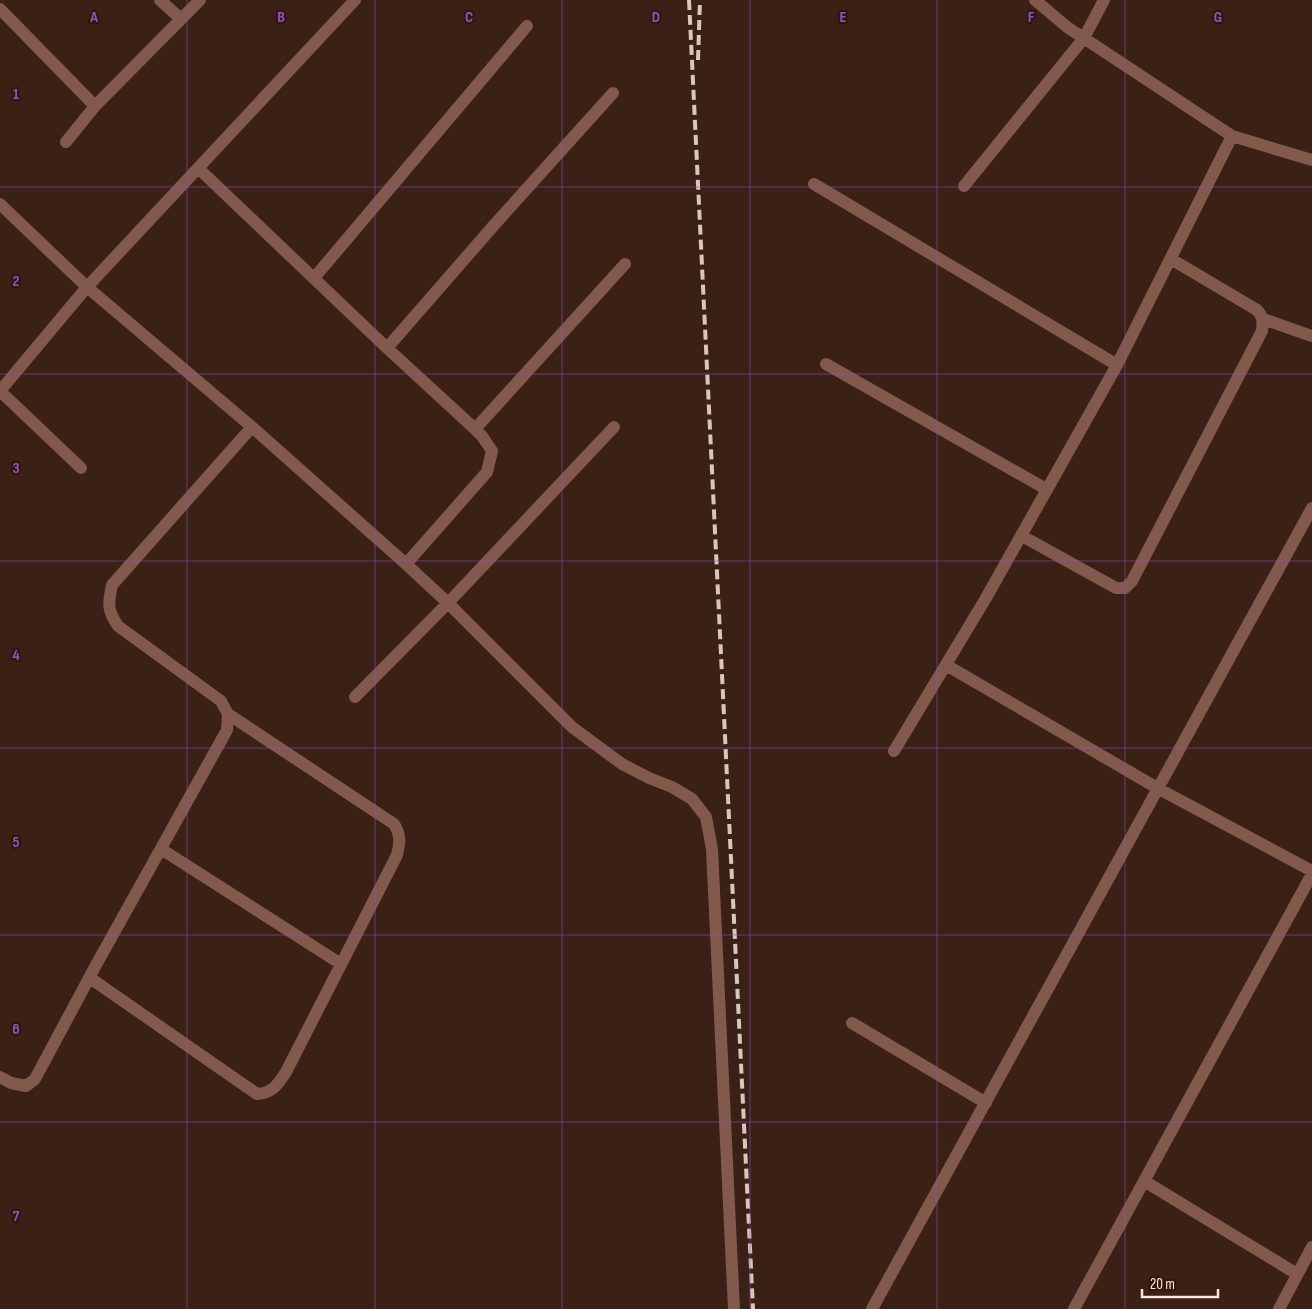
<svg xmlns="http://www.w3.org/2000/svg" width="1312" height="1309" viewBox="0 0 1312 1309" font-family="'Sofia Sans Condensed',sans-serif">
<style>
.lines{fill:none;stroke-linecap:round;stroke-linejoin:round}
.minor{stroke:#81594d;stroke-width:12}
.rail{stroke:#d9c6be;stroke-width:4;stroke-dasharray:10 5;stroke-linecap:butt}
.grid{fill:none;stroke:#9451c6;stroke-width:1;stroke-opacity:0.55}
.grid-label{font-size:16px;text-anchor:middle;font-weight:bold;fill:#9451c6;stroke:#30160c;stroke-width:4.5;stroke-linejoin:round;paint-order:stroke}
</style>
<rect width="100%" height="100%" fill="#3a2015"/>
<g class="lines">
<path class="minor" d="M160 0 181 19
M355 0 87 287 252 427 406 564 448 603 572 727 622 764 649 778 672 787 692 799 706 817 712 849 734 1309
M1035 0 1067 27 1232 136 1312 160
M0 9 95 106
M66 142 95 106 200 0
M198 168 387 348 475 429 482 436 492 451 487 472 406 564
M814 184 1117 365
M964 186 1084 38 1104 0
M0 204 87 287 0 391
M314 278 527 26
M1263 319 1312 336
M387 348 495 224 613 93
M826 364 1046 489
M0 391 81 468
M475 429 625 264
M1022 536 1116 588H1125L1132 581 1262 331C1263 322 1263 316 1257 310L1171 259
M946 665 1159 789 1312 871
M355 697 448 603 614 427
M894 751 986 598 1117 365 1232 136
M161 849 341 964
M90 978 257 1094C273 1093 277 1085 286 1072L397 855C400 843 401 835 394 824L228 714
M852 1023 986 1103
M0 1077 11 1083 26 1086 35 1079 96 965 227 730 228 714 221 701 118 626C107 610 108 604 112 585L252 427
M1144 1181 1297 1274
M872 1309 1312 508
M1074 1309 1312 874
M1279 1309 1312 1247"/>
<path class="rail" d="M689 0 753 1309
M698 60 700 0"/>
</g>
<path class="grid" d="M187 0V1309M375 0V1309M562 0V1309M750 0V1309M937 0V1309M1125 0V1309M0 187H1312M0 374H1312M0 561H1312M0 748H1312M0 935H1312M0 1122H1312"/>
<g class="grid-label">
<text x="94" y="22">A</text>
<text x="281" y="22">B</text>
<text x="469" y="22">C</text>
<text x="656" y="22">D</text>
<text x="843" y="22">E</text>
<text x="1031" y="22">F</text>
<text x="1218" y="22">G</text>
<text x="16" y="99">1</text>
<text x="16" y="286">2</text>
<text x="16" y="473">3</text>
<text x="16" y="660">4</text>
<text x="16" y="847">5</text>
<text x="16" y="1034">6</text>
<text x="16" y="1221">7</text>
</g>
<path d="M1142 1289v8h76v-8" fill="none" stroke="#f9e7e0" stroke-width="2.5"/>
<text x="1150" y="1289" font-size="15" fill="#f9e7e0" stroke="#30160c" stroke-width="4" paint-order="stroke">20 m</text>
</svg>
